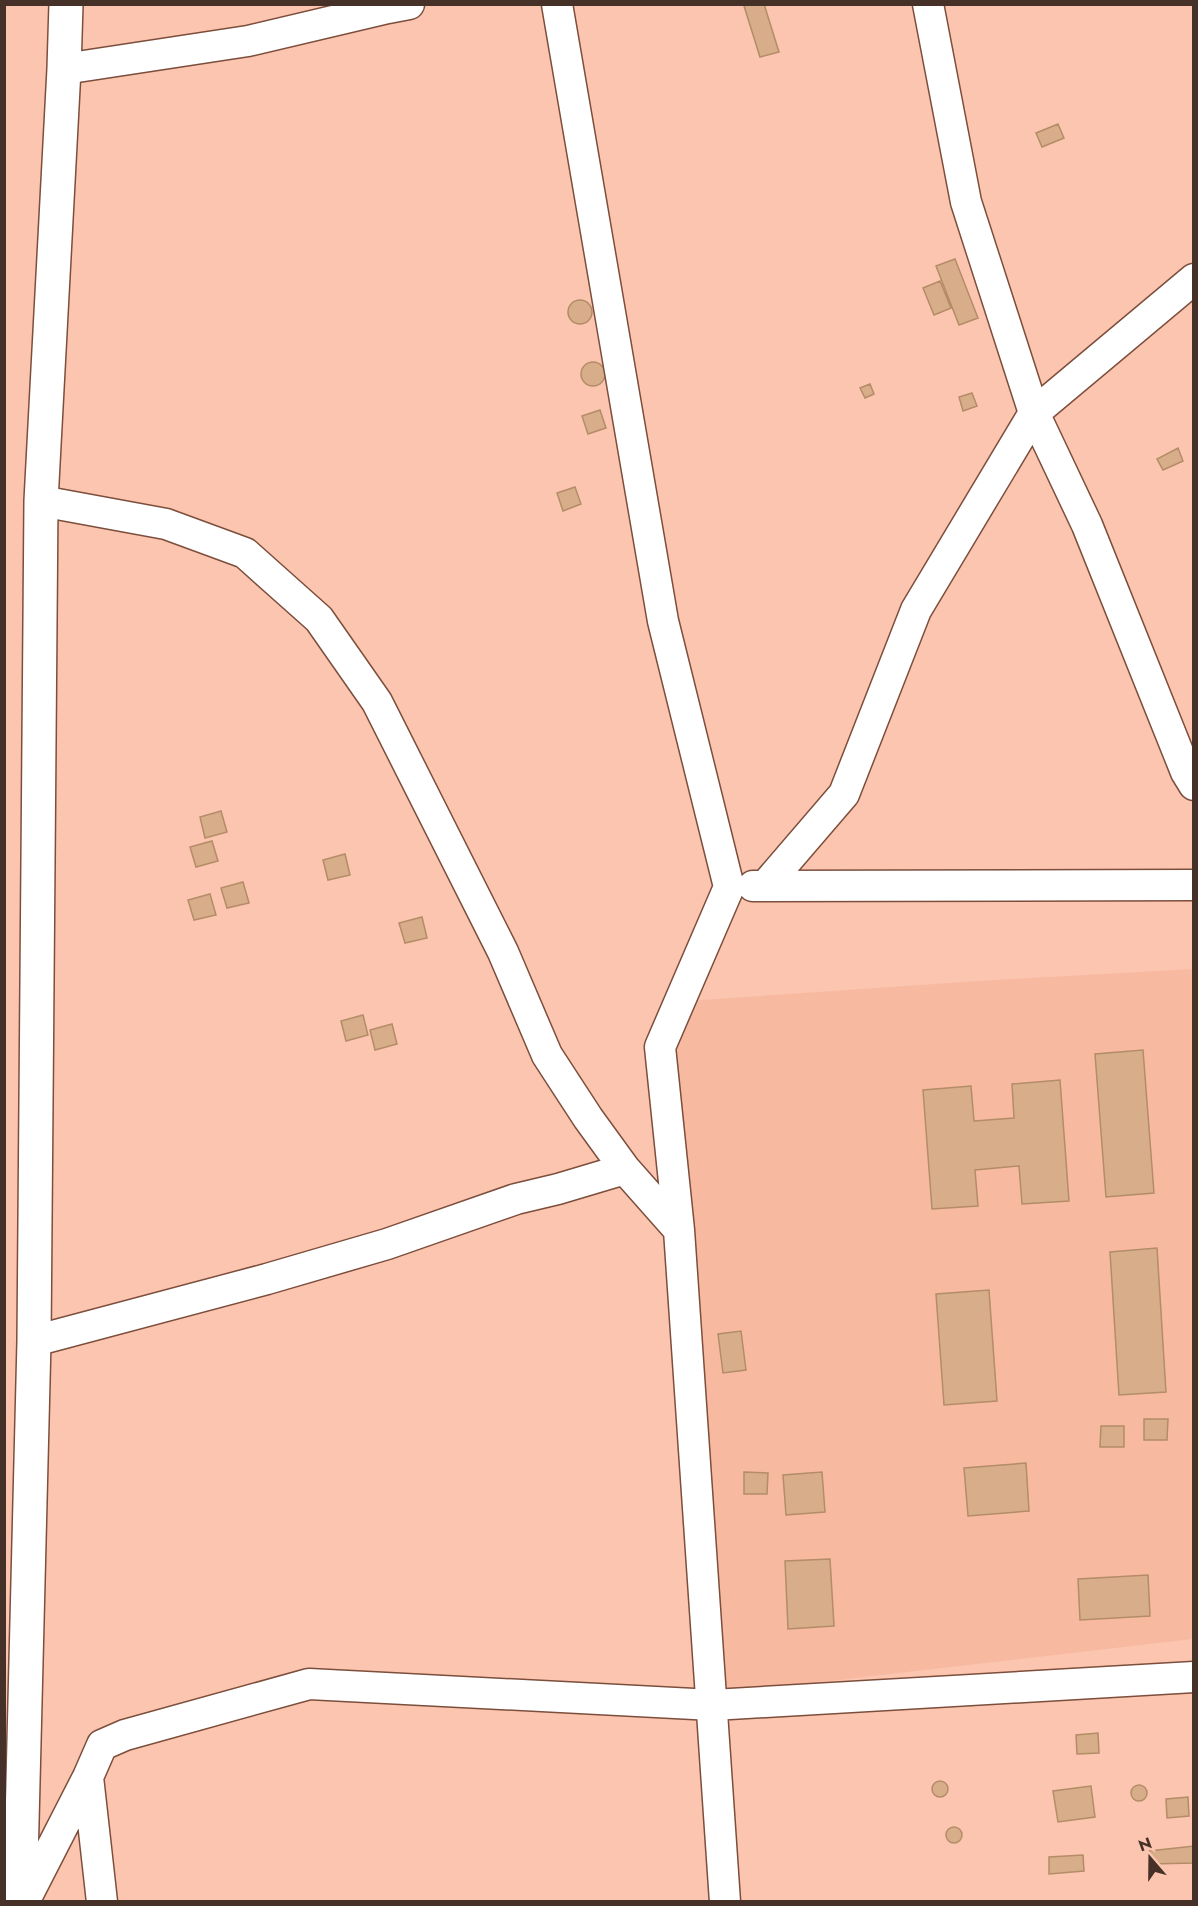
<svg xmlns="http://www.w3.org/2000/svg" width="1198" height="1906" viewBox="0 0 1198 1906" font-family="Jost,sans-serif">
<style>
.built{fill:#f7baa1}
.building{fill:#d8ae8a;stroke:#b48c68;stroke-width:1.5}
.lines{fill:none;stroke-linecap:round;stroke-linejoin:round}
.minor-casing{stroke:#7c4e3c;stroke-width:33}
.secondary-casing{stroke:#7c4e3c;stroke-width:36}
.minor{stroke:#fff;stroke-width:30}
.secondary{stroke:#fff;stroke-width:33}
</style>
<rect width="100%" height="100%" fill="#fcc5b0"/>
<path class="built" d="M1193 969V1639L716 1694 671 1002 994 980Z"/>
<path class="building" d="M750 4H764L779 52 760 57 744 6Z
M1058 124 1064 138 1042 147 1036 133Z
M955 259 978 318 959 325 936 266Z
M940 281 951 308 934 315 923 288Z
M568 312a12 12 0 1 1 24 0a12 12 0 1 1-24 0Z
M581 374a12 12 0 1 1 24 0a12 12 0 1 1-24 0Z
M870 384 874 394 865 398 860 388Z
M972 393 977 406 963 411 959 397Z
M600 410 606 428 588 434 582 416Z
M1178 448 1183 461 1163 470 1157 459Z
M575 487 581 504 563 511 557 493Z
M221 811 227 832 205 838 200 817Z
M212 841 218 861 196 867 190 847Z
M345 854 350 875 328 880 323 860Z
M243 882 249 903 227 908 221 888Z
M210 894 216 915 194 920 188 900Z
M422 917 427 938 405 943 399 923Z
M363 1015 368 1035 346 1041 341 1021Z
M392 1024 397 1044 375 1050 370 1030Z
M1143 1050 1154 1193 1106 1197 1095 1054Z
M1060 1080 1069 1201 1022 1204 1019 1166 975 1170 978 1206 932 1209 923 1090 971 1086 974 1121 1014 1118 1012 1084Z
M1157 1248 1166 1392 1119 1395 1110 1252Z
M989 1290 997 1401 944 1405 936 1294Z
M741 1331 746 1370 723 1373 718 1334Z
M1144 1419H1168L1167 1440H1144Z
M1101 1426H1124V1447H1100Z
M1026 1463 1029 1511 968 1516 964 1468Z
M744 1472 768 1473 767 1494H744Z
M822 1472 825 1512 786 1515 783 1475Z
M830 1559 834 1626 788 1629 785 1561Z
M1148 1575 1150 1616 1080 1620 1078 1579Z
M1098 1733 1099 1753 1077 1754 1076 1735Z
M932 1789a8 8 0 1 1 16 0a8 8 0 1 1-16 0Z
M1131 1793a8 8 0 1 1 16 0a8 8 0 1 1-16 0Z
M1091 1786 1095 1817 1058 1822 1053 1791Z
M1188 1797 1189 1816 1167 1818 1166 1799Z
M946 1835a8 8 0 1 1 16 0a8 8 0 1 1-16 0Z
M1194 1846V1863L1151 1864 1149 1851Z
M1083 1855 1084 1871 1049 1874V1857Z"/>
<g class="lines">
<defs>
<path id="minor" d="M557 4 663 621 729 887 660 1047 679 1230 725 1902
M928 4 966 202 1034 413 1087 525 1186 772 1194 785
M64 69 248 41 388 8 409 4
M41 501 166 524 245 553 319 619 377 702 503 952 547 1055 588 1118 625 1169 679 1230
M753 886 1194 885
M765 886 844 794 916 610 1034 413 1194 279
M34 1341 267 1279 387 1244 516 1199 558 1189 625 1169
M88 1777 102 1902
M24 1902 88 1777 102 1745 125 1735 309 1684 713 1705 1194 1677"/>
<path id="secondary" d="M20 1902 34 1341 41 501 64 69 66 4"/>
</defs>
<use href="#minor" class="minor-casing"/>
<use href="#secondary" class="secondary-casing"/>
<use href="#minor" class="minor"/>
<use href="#secondary" class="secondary"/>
</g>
<rect width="1198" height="1906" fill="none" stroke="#463128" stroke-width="12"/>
<g transform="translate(1150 1858) rotate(340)" stroke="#fcc5b0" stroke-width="4.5" paint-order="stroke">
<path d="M0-4.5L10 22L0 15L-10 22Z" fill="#463128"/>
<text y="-9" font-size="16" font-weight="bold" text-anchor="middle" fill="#463128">N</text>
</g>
</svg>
